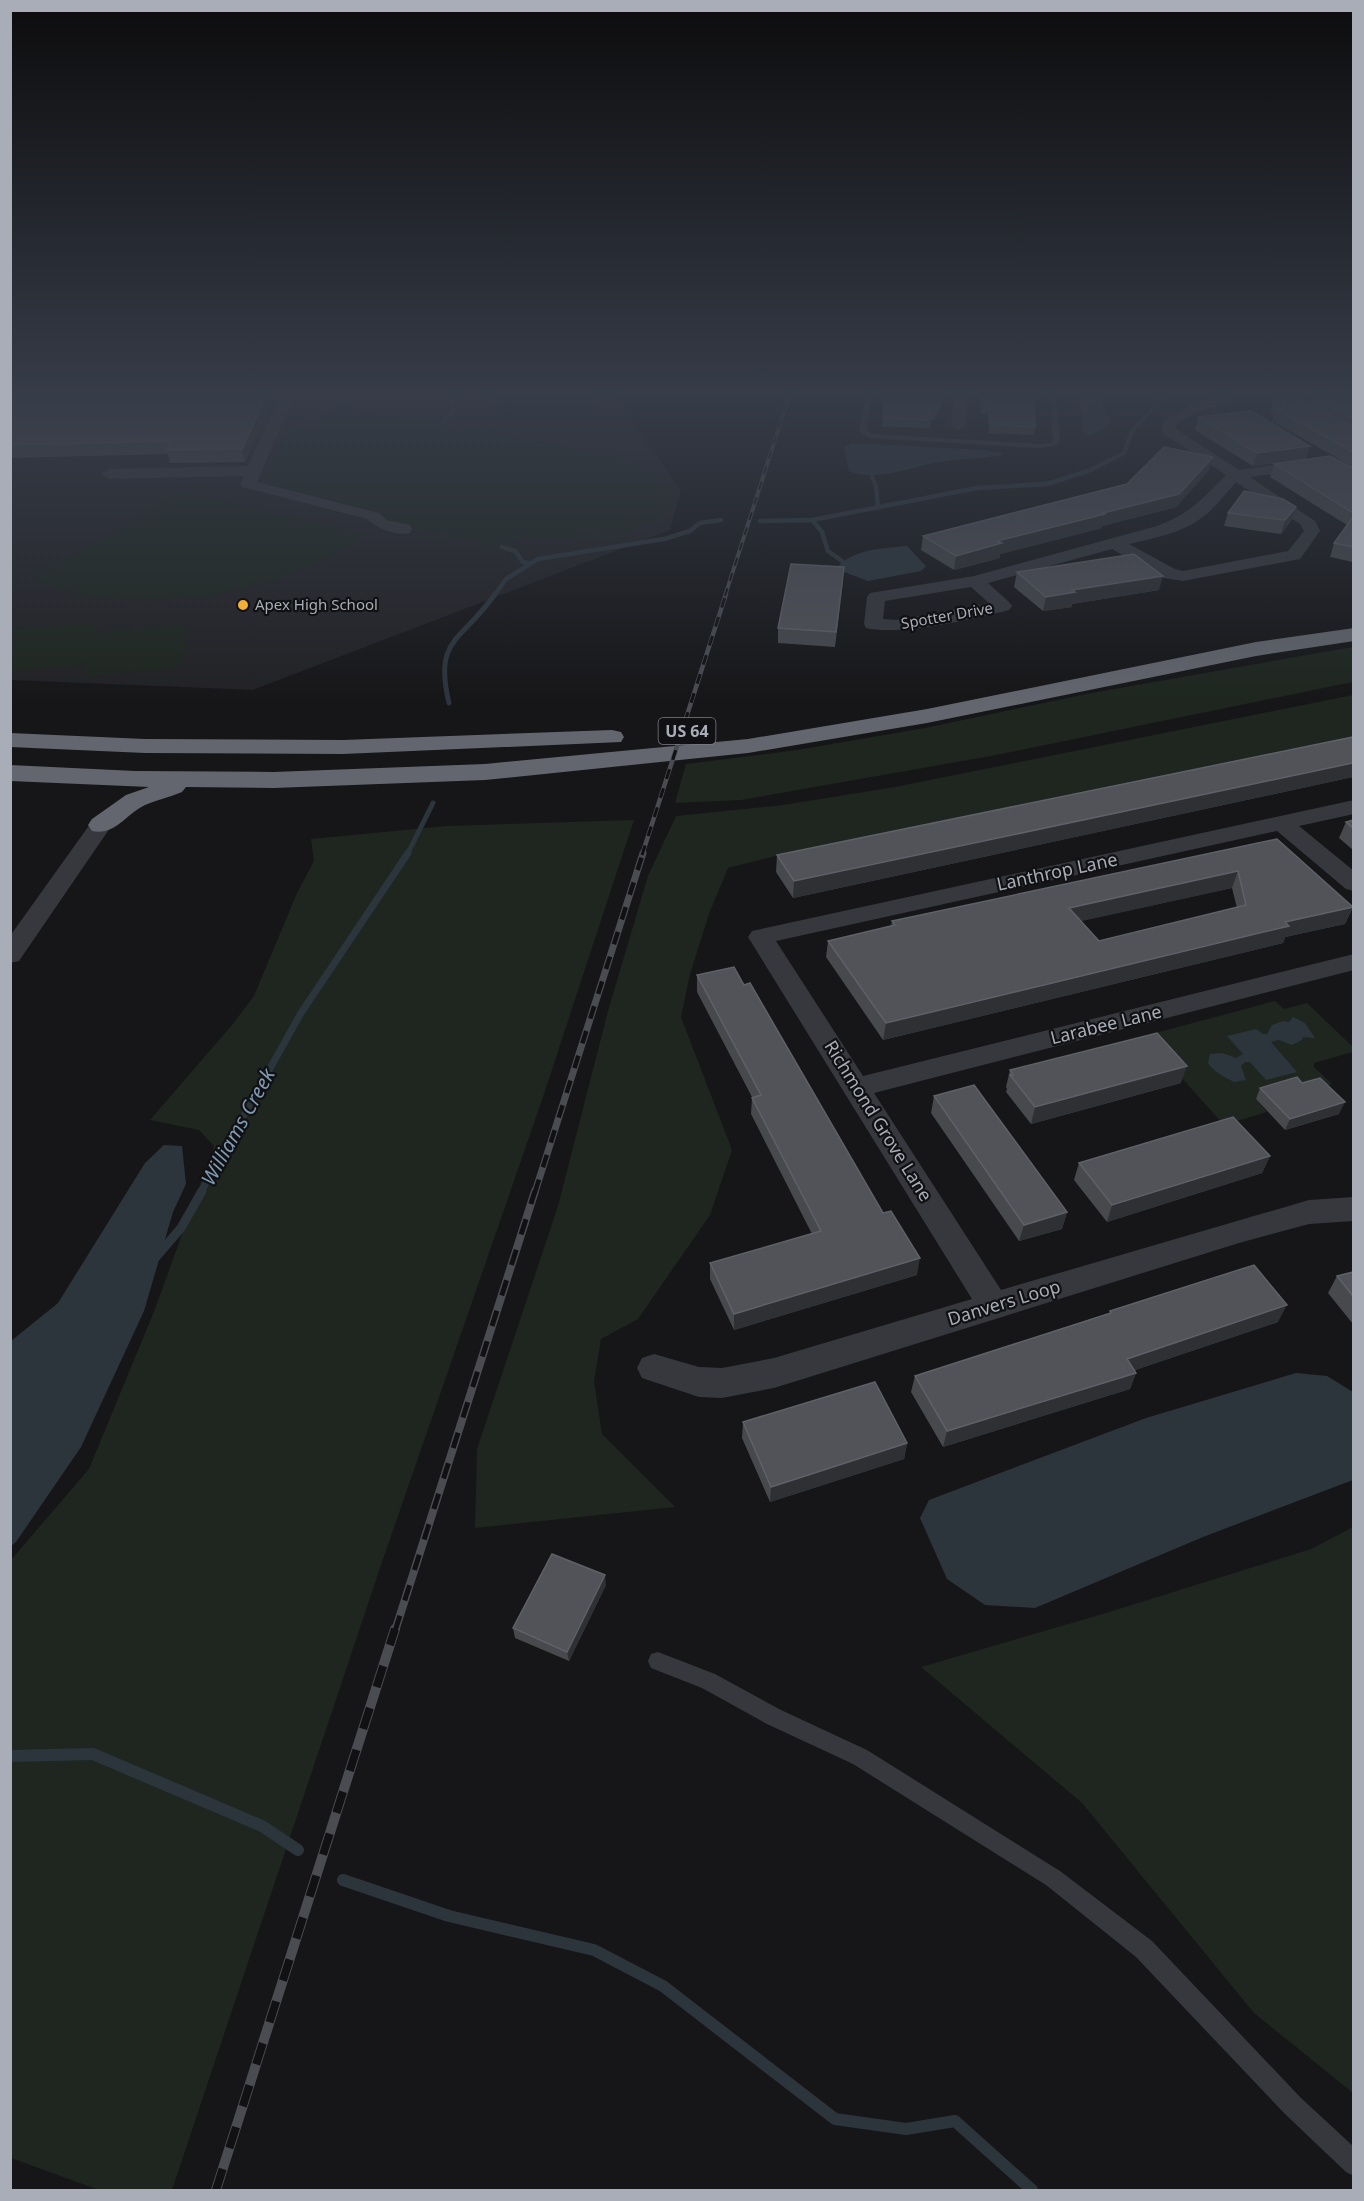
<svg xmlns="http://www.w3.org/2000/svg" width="1364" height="2201" viewBox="0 0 1364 2201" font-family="'Noto Sans',sans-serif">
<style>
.built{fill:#222225}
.green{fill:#1e261f}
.water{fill:#2c353c}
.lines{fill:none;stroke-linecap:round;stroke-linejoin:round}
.stream-far4{stroke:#2c353c;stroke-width:4.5}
.stream-far3{stroke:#2c353c;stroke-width:5}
.stream-far2{stroke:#2c353c;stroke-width:7}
.stream-far1{stroke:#2c353c;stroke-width:9}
.stream{stroke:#2c353c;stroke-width:12}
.lane{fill:#37383d;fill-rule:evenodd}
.street{fill:#37383d;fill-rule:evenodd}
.highway{fill:#63666e;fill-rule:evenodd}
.rail-far4-casing{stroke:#4a4c52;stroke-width:4}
.rail-far3-casing{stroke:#4a4c52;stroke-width:4.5}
.rail-far2-casing{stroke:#4a4c52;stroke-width:7}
.rail-far1-casing{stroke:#4a4c52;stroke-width:8}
.rail-casing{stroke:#4a4c52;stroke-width:10}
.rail-far4{stroke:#111113;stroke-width:2;stroke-dasharray:8;stroke-linecap:butt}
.rail-far3{stroke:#111113;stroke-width:3;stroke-dasharray:10;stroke-linecap:butt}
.rail-far2{stroke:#111113;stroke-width:4.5;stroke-dasharray:13;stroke-linecap:butt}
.rail-far1{stroke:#111113;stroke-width:5;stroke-dasharray:16;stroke-linecap:butt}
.rail{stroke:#111113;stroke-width:8;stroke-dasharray:22;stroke-linecap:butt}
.wall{fill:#47494d;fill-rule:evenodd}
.shaded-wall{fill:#2f3033}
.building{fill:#525359;stroke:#5f6168;stroke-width:1.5;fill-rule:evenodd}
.poi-dot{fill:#f2b134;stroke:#111113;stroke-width:2}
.labels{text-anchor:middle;stroke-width:4.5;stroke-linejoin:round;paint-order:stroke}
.far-poi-label{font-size:15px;fill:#a8adb8;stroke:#111113;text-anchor:start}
.far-street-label{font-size:15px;fill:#a8adb8;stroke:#111113}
.shield{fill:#111113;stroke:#7b7e86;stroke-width:1.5}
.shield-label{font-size:16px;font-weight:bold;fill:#a8adb8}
.street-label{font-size:18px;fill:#a8adb8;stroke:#111113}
.water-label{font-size:20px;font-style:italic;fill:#7f9bb3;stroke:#111113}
</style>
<rect width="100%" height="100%" fill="#161618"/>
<path class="built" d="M11 396H613L681 490 670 530 253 690 11 680Z"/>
<path class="green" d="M489 396H592L595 413 489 417Z
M339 406 415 420H437L622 458 678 488 660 516 617 535 531 537 496 546 315 508 266 480 281 438Z
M184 491 365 535C289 586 188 610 96 597 75 595 54 587 34 579Z
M86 623 96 625 94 635 102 632 181 625 187 628 182 663 172 669 91 675 84 672 85 662 75 666 11 671V629Z
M1353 647V682L991 756 741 800 675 803 686 764 797 750 925 728 1086 694Z
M1353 695V739L841 852 776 856 728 868 709 914 690 974 681 1017 732 1150 710 1215 638 1319 601 1339 594 1381 602 1434 675 1507 475 1528 477 1449 558 1206 608 1011 648 876 676 816 783 805 895 787Z
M634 820 542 1100 380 1568 172 2190H99L11 2158V1560L89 1469 155 1309 214 1146 199 1130 150 1120 232 1025 254 996 297 893 314 861 311 839 447 826Z
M1275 1001 1284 1009 1307 1003 1353 1047V1052L1314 1063V1067L1332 1084 1297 1094 1256 1099 1267 1112 1224 1125 1144 1036Z
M1353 1527V2093L1254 2013 1082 1803 921 1667 1106 1613 1311 1549Z"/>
<path class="water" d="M1090 396 1106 398 1103 402 1110 423 1103 430 1088 436 1083 432 1080 401 1083 397Z
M851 443 985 450 1003 453 1000 456C980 458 960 459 940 462 912 466 876 483 849 471L844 447Z
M907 546 926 566 921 571 868 581 836 569C851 549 884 548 907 546Z
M1293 1017 1305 1023 1315 1038 1303 1037 1302 1040 1292 1045 1279 1040 1271 1042 1297 1072 1266 1080 1250 1062H1245L1241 1066 1246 1080 1234 1082C1224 1077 1214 1072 1208 1063L1210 1054 1223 1053 1236 1058 1243 1054 1227 1036 1256 1029 1263 1034H1267L1272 1025 1283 1021 1289 1022Z
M164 1145 182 1146 186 1184 173 1212 144 1311 81 1447 16 1542 11 1546V1341L58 1303 145 1163Z
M1296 1373 1327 1376 1353 1392V1480L1203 1537 1035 1608 985 1605 947 1579 920 1518 929 1500 1146 1418Z"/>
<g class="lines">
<path class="stream-far4" d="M443 423 452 411 454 396
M871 474 876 486 878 508
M812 520 822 532 828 551 842 561
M760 521 812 520 977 488 1047 484 1088 471 1124 453 1132 431 1158 403 1159 396
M502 547 515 551 523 562 528 563
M494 596 506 579 538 559 664 539 690 531 700 523 721 520"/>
<path class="stream-far3" d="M449 703C433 637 463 641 495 594
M407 855 433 803"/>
<path class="stream-far2" d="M201 1192 301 1013 408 853"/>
<path class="stream-far1" d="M156 1257 181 1228 202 1191"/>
<path class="stream" d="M10 1756 93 1754 262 1826 298 1850
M343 1880 449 1916 594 1950 663 1986 835 2119 906 2129 955 2121 1032 2190"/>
<path class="lane" d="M866 396H872L866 430 872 434 1039 444 1050 443 1053 440 1050 396H1056L1060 441 1054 446 1039 448 870 438 859 431Z
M658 1652 715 1674 781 1710 867 1750 1060 1871 1152 1941 1301 2098 1354 2147V2176L1346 2172 1285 2114 1136 1957 1046 1885 853 1764 767 1724 702 1688 651 1668 648 1661 651 1654Z"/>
<path class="street" d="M280 396H294L257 482 379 513 387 520 410 525 412 529 410 533C396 536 377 529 367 519L242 487 240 484 244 476 109 479 101 474 109 469 248 466Z
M954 396H968L965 426 958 430 951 426Z
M1222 397 1227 398 1229 401 1227 404 1199 411 1177 423 1176 429 1239 470 1311 459 1319 464 1311 469 1250 477 1315 521 1320 531 1300 559 1183 581 1164 578 1112 549 988 583 1009 602 1012 606 1009 610C974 619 900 636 866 628L864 624 867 597 870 593 974 576 1157 526C1191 513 1201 500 1226 475L1164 434 1162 431 1163 421 1190 405ZM1236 482 1300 524 1304 531 1288 551 1183 571 1175 569 1129 544C1154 538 1183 533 1204 516 1216 507 1226 493 1236 482ZM971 587 989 603 896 620 883 619 885 601Z
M1354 800V814L1299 826 1354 871V891L1346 889 1277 831 776 941 863 1076 1354 954V970L874 1093 1001 1290 1309 1200 1354 1197V1221L1309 1224 1239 1243 774 1388 722 1398 699 1397 642 1378 637 1368 642 1358 654 1354 699 1367 722 1368 774 1358 972 1299 748 937 752 931Z
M101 818 109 820 112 825 19 961 10 963V936L93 820Z"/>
<path class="highway" d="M1354 628V641L1256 656 927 723 748 753 485 780 274 788 186 787 182 792C170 797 157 800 145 805 126 814 115 836 92 831L88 825 92 819 126 795 149 787 10 781V765L135 771 274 772 485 764 748 739 927 709 1256 642Z
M612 730 621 732 624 737 621 742 343 754 145 753 10 747V733L145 739 343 740Z"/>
<defs>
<path id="rail-far4" d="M725 596 789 396"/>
<path id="rail-far3" d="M642 855 726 594"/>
<path id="rail-far2" d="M535 1192 643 853"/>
<path id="rail-far1" d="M395 1631 535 1191"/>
<path id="rail" d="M216 2190 395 1629"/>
</defs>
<use href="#rail-far4" class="rail-far4-casing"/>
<use href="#rail-far3" class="rail-far3-casing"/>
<use href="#rail-far2" class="rail-far2-casing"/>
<use href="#rail-far1" class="rail-far1-casing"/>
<use href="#rail" class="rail-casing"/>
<use href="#rail-far4" class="rail-far4"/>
<use href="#rail-far3" class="rail-far3"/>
<use href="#rail-far2" class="rail-far2"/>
<use href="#rail-far1" class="rail-far1"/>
<use href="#rail" class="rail"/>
</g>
<path class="wall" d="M10 396H274L245 462 170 463 168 454 10 458Z
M885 396H941L939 413H936L935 420H931L930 428 882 427Z
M979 396H1034L1035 427 1034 435 989 433 988 414H981V406H979Z
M1313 396H1353V467L1272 421 1274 415 1270 413 1273 401 1310 404Z
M1198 417 1310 446 1306 459 1253 466 1195 430Z
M1213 457 1209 470 1176 507 1102 526V528L1000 554V558L954 570 921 550 923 536 1127 484Z
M1274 464 1353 468V562L1330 557 1334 543 1347 525 1270 477Z
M1296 507 1291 521 1281 534 1224 526 1228 513Z
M1017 572 1159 590 1072 604V607L1043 611 1014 587Z
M843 582 835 647 778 643V628Z
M1353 737V777L793 898 776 872 777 855Z
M1353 820V850L1339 838 1346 822Z
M1277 839 1353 907 1345 924 1285 937 1283 943 883 1040 826 957 828 941 891 926 892 921ZM1232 888 1237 908 1099 941 1080 921Z
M697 975 744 985 917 1275 734 1330 710 1279V1263L812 1234 751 1114 752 1097 697 992Z
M1010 1070 1181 1083 1031 1124 1006 1092 1007 1089 1006 1087Z
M1302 1083 1339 1114 1285 1130 1256 1099 1260 1088Z
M934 1096 1067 1212 1062 1229 1019 1241 931 1113Z
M1270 1156 1262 1173 1107 1222 1074 1180 1079 1163Z
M1353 1272V1324L1328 1293 1337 1276Z
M1110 1311 1278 1322 1135 1370 1136 1373 1130 1389 943 1447 911 1392 915 1376 1109 1313Z
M743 1422 907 1443 904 1459 770 1502 742 1438Z
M606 1585 569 1661 515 1638 513 1628Z"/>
<path class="shaded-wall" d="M266 396H274L245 462 242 449Z
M1310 446 1306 459 1253 466 1257 453Z
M1213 457 1209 470 1176 507 1102 526V528L1000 554V558L954 570 956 556 997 541Z
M1296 507 1291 521 1281 534 1285 520Z
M1163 576 1159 590 1072 604V607L1043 611 1046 597 1072 590Z
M1353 763V777L793 898 794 881Z
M1238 871 1232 888 1064 925 1069 908Z
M1353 907 1345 924 1285 937 1283 943 883 1040 886 1023 1285 922Z
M1187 1066 1181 1083 1031 1124 1035 1107Z
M1345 1102 1339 1114 1285 1130 1290 1119Z
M1270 1156 1262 1173 1107 1222 1112 1205Z
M1067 1212 1062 1229 1019 1241 1024 1225Z
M920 1258 917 1275 734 1330V1314Z
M1287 1305 1278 1322 1120 1375 1127 1359Z
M1136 1373 1130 1389 943 1447 947 1431Z
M907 1443 904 1459 770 1502 771 1487Z
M605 1575 606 1585 569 1661 567 1652Z"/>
<path class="building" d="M10 396H266L242 449 167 450 172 441 10 445Z
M885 396H941L940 405H937L936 411H930L931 420 883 418Z
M980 396H1034L1035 427 990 424 989 406H982V398H980Z
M1313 396H1353V418Z
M1298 398 1353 427V452L1276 409 1285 408 1273 401Z
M1251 411 1310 446 1257 453 1198 417Z
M1164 447 1213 457 1179 494 1103 513 1105 514 997 541 1002 543 956 556 923 536 1127 484Z
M1330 456 1353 468V513L1274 464Z
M1244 491 1283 499 1296 507 1285 520 1228 513Z
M1353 517V547L1334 543Z
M1134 554 1163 576 1072 590 1075 592 1046 597 1017 572Z
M791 564 844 567 836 632 778 628Z
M1353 737V763L794 881 777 855Z
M1353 820V828L1346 822Z
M1277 839 1353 907 1285 922 1289 926 886 1023 828 941 895 925 892 921ZM1238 871 1246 905 1099 941 1069 908Z
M734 967 744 985 750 983 883 1213 891 1211 920 1258 734 1314 710 1263 821 1231 752 1098 761 1095 697 975Z
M1157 1033 1187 1066 1035 1107 1010 1075H1013L1010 1070Z
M1297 1077 1302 1083 1320 1078 1345 1102 1290 1119 1260 1088Z
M974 1085 1067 1212 1024 1225 934 1096Z
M1233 1117 1270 1156 1112 1205 1079 1163Z
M1254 1265 1287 1305 1127 1359 1136 1373 947 1431 915 1376 1111 1313 1110 1311Z
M1353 1272V1296L1337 1276Z
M875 1382 907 1443 771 1487 743 1422Z
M552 1554 605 1575 567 1652 513 1628Z"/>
<linearGradient id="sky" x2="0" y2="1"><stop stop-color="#0c0c0d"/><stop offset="0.56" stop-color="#363c48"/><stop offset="1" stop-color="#363c48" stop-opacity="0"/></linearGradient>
<rect width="1364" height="704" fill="url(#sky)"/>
<circle class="poi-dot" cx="243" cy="605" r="6"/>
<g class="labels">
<g class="far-poi-label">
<text x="255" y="610">Apex High School</text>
</g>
<g class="far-street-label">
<text transform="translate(947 616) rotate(-10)" y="5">Spotter Drive</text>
</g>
<rect class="shield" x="658.5" y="718" width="57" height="26" rx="4.5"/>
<g class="shield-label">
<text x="687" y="737">US 64</text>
</g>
<g class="street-label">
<text transform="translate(1057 872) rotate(-12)" y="6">Lanthrop Lane</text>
<text transform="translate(1106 1025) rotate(-14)" y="6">Larabee Lane</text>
<text transform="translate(878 1121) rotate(58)" y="6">Richmond Grove Lane</text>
<text transform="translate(1004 1303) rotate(-17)" y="6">Danvers Loop</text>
</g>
<g class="water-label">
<text transform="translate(238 1127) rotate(-61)" y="7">Williams Creek</text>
</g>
</g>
<rect width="1364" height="2201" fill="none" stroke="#a8adb8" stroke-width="24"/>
</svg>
